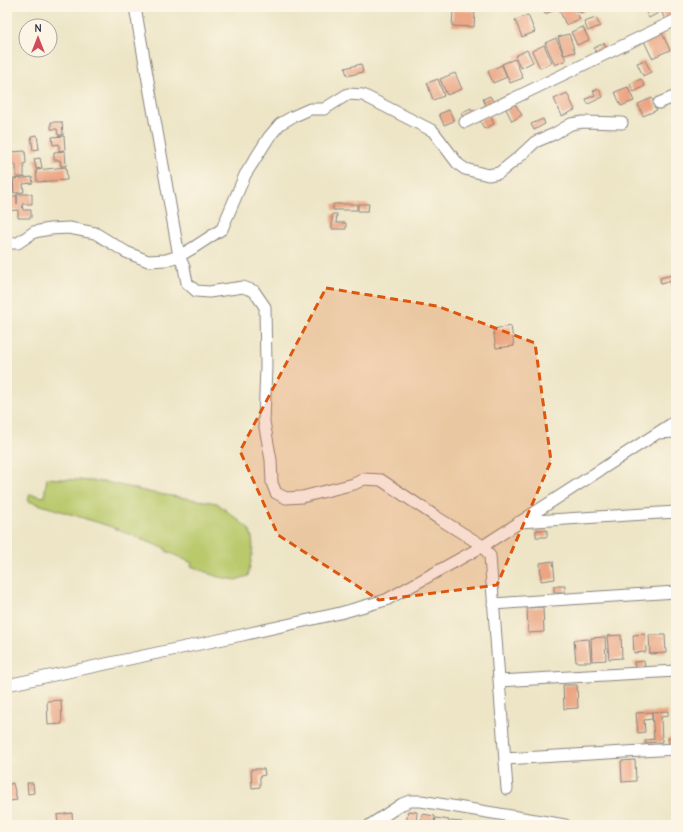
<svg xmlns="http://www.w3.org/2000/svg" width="683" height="832" viewBox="0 0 683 832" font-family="'Comic Neue',sans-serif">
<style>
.green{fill:#b9c96c;stroke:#6e7654}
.building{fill:#eba583}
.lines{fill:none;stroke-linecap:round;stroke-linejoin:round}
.minor-casing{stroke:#888480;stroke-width:13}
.minor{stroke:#fff;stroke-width:11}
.marked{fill:#de560e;fill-opacity:0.2;stroke:#de560e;stroke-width:3;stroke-dasharray:8 5;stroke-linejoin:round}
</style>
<rect width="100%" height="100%" fill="#fcf5e5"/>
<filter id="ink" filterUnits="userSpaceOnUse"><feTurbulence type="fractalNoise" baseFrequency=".025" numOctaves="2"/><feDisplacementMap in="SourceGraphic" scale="8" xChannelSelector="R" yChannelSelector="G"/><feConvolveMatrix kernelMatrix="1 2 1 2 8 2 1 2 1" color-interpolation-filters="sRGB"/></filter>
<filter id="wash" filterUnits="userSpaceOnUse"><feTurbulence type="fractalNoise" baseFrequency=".012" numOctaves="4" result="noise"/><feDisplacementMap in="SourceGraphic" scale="16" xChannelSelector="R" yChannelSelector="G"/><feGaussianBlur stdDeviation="0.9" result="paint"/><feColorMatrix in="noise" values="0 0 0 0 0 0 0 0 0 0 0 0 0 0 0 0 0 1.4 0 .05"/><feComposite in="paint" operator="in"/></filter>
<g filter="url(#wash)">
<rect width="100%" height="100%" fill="#ede5c6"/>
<path class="green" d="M47 478 106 482 153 493 217 503 248 528C257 542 251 560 248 576L236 580 218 577 191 566 192 563 166 551V549L109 526 28 501 30 494 44 497Z"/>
<g id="blocks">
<path class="building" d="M545 7H553L554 10 545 14 542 8Z
M558 7H574L580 19 566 25Z
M577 7H591V8L580 13Z
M643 7H658L660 12 649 18Z
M672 8 676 16 665 21 662 12Z
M453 10 475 11 474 27 452 26Z
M528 15 535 32 522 37 515 20Z
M596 18 600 26 588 31 584 22Z
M583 27 589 40 577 45 571 32Z
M662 33 670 50 652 58 644 41Z
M569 34 575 52 564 55 558 37Z
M556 38 566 60 555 65 545 43Z
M604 43 606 49 596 53 594 48Z
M544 45 552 63 540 68 532 51Z
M527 50 533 62 521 68 515 56Z
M515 59 523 78 510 83 502 64Z
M645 60 651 72 643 76 637 63Z
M361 64 363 72 347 76 345 68Z
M502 65 507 77 493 83 488 71Z
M455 73 462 89 447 95 440 79Z
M438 79 444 96 433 100 427 83Z
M641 79 645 86 634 92 630 84Z
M628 87 634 101 621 106 615 92Z
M599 89 603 97 588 104 586 99 595 95 593 91Z
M567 93 575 110 562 116 554 99Z
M490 96 494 103 486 106 483 99Z
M652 98 657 110 643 116 638 104Z
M515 104 522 115 512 121 506 109Z
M471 108 473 113 463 118 461 113Z
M449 110 454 121 444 125 439 114Z
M490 115 494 124 484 129 480 120Z
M543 119 545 124 534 130 531 124Z
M51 122H62L63 135H58L57 129H51Z
M37 135 39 149 33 150 31 136Z
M64 136 65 150 59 151V144L53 145 52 137Z
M25 151 26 163 24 164V177H16V164L12 165 11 152Z
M65 151 66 166H61L60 160H54V152Z
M40 158 42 168 36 169 34 159Z
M66 167 67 180 37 182 36 170Z
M32 177 33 183 23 184 24 192 14 193 13 179Z
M7 180H12L13 193 7 194Z
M17 194H32V204H22L23 210H31V218H18V210L7 211V196H17V204Z
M333 204H357V210H333Z
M358 204H369L368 211H358Z
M332 214H337L336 223H346V229H332Z
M676 274V288L672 289 670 281 661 284 660 278Z
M511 326 514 346 496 348 493 329Z
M536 530H547V537H536Z
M553 561 555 579 541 581 540 563Z
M554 586H565V592H554Z
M543 607 544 632 528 633 527 608Z
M645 634 646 652 634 653 633 635Z
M621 635 622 658 609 659 607 636Z
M649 635H665L666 653 650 654Z
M605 637 606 660 592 661 591 638Z
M589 639 591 662H576L574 640Z
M644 661 645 667 635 668 634 662Z
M563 685H577L578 708 564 709Z
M61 700 62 724 48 725 47 701Z
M668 711V716L661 717 662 742 645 743V740L654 739 652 712Z
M652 712V719L644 720 645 732 638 733 636 713Z
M676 737V743L669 744 668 738Z
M635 760 636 781 622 782 621 761Z
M251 769H264L265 775 260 776V787L252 788Z
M13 783 17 800 10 801 7 785Z
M27 783H33L34 793 28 794Z
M408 811 417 812 416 825H406Z
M72 813 73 825H58L57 815Z
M422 814 435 816 434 825H421Z
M436 818 449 820 448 825H435Z
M451 821 462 822V825H450Z"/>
</g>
</g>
<g filter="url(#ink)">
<use href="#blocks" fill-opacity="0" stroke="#888480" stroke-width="1"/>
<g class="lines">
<defs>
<path id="minor" d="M135 7 179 256 184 267 187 283 196 291 209 292 243 287 254 291 265 307 266 366 264 422 271 460 272 483 276 493 286 498 302 497 354 484 364 479 381 480 438 518 483 546 490 556 507 789
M659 103 676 96
M465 122 676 20
M7 243H18L34 232 50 229 69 228 95 233 126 252 148 261 166 260 179 256 193 248 222 229 245 175 269 137 280 124 292 117 310 109H324L348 94 363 95 433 131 458 164 465 169 488 175 499 173 519 157 535 142 554 134 571 124 583 122 622 123
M658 433 676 432
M519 522 676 512
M493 604 676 592
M499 681 676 671
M7 685 242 635 340 613 386 600 483 546 676 421
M505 759 676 749
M370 825 402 804 410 801H421L565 825"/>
</defs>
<use href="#minor" class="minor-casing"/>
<use href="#minor" class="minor"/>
</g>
</g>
<path class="marked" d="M326 288 437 306 535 343 551 461 497 585 379 600 278 535 240 451Z"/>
<rect width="683" height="832" fill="none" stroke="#fcf5e5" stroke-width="24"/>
<g transform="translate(38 38)"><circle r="19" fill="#fcf5e5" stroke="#a5a1a1"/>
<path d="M0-3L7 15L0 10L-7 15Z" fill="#d1495b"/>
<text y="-6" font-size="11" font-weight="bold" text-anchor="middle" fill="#22223b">N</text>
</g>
</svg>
